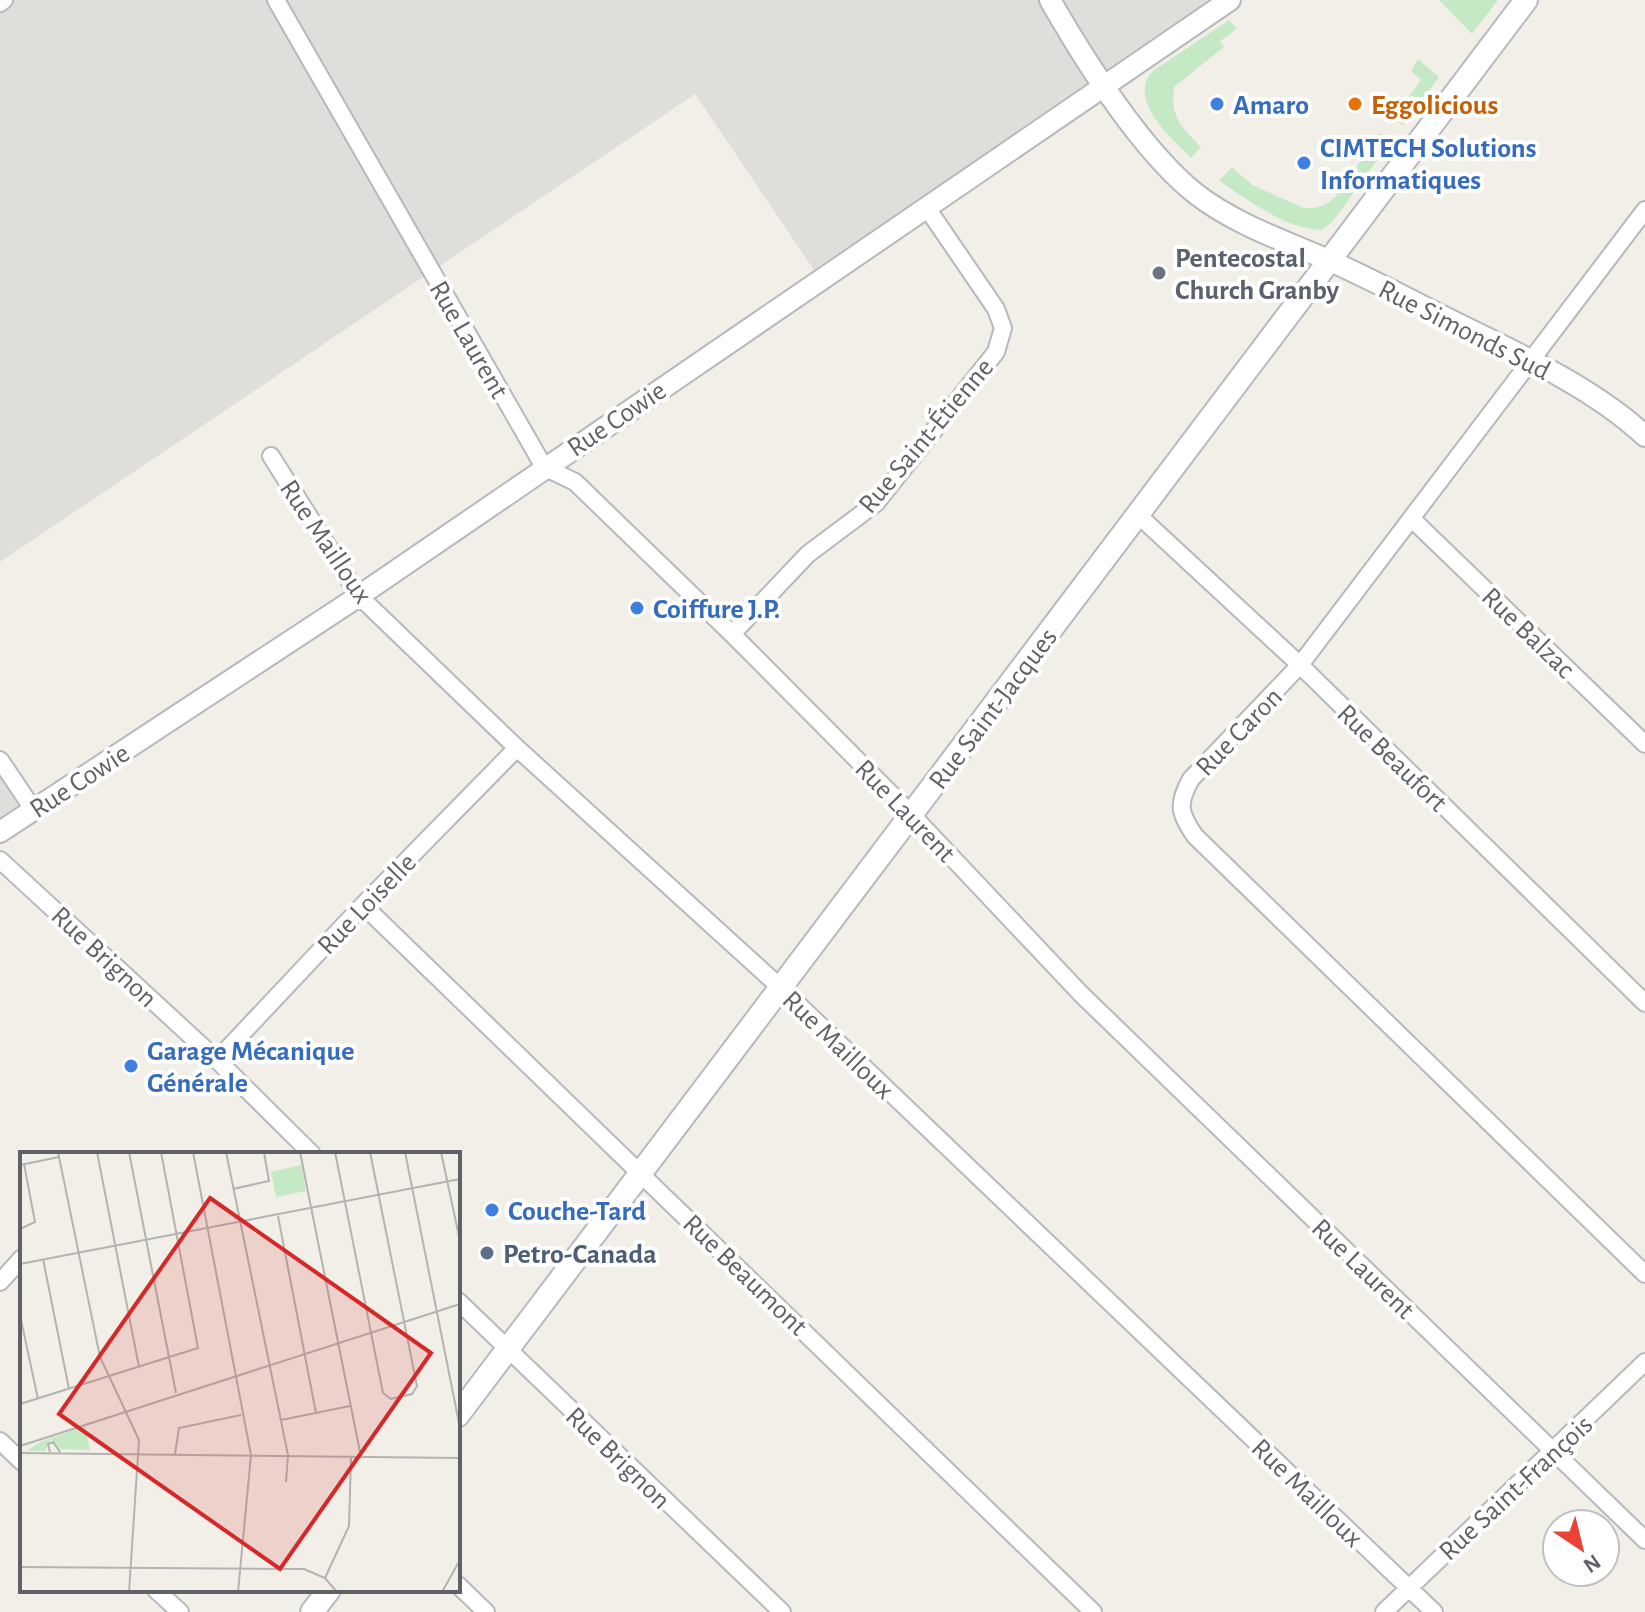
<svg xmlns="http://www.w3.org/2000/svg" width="1645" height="1612" viewBox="0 0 1645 1612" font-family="'Alegreya Sans',sans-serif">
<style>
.industrial{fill:#e0deda}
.green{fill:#c5e8c5}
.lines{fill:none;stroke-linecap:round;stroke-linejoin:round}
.minor-casing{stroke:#b5b8bc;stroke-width:20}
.tertiary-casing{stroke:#b5b8bc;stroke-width:24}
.secondary-casing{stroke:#b6babf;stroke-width:26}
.minor{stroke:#fff;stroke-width:16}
.tertiary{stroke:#fff;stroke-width:20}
.secondary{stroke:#fff;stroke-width:22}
.shop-dot{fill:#3f7fe0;stroke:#fff;stroke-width:3}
.food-dot{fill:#e8710a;stroke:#fff;stroke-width:3}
.worship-dot{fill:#6b7280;stroke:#fff;stroke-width:3}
.service-dot{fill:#5c6f8a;stroke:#fff;stroke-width:3}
.labels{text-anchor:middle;stroke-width:8;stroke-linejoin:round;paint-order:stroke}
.shop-label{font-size:28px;font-weight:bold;fill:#366cbe;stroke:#fff;text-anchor:start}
.food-label{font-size:28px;font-weight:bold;fill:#c56008;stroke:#fff;text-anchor:start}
.worship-label{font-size:28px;font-weight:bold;fill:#5b616d;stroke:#fff;text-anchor:start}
.street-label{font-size:28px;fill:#5f6368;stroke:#fff}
.service-label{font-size:28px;font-weight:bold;fill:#4e5e75;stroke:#fff;text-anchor:start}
.inset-road{fill:none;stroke:#b3b3b1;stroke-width:2}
.view{fill:#d62828;fill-opacity:0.15;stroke:#d62828;stroke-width:4}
.inset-edge{fill:none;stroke:#5f6368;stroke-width:4}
</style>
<rect width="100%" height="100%" fill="#f1efe8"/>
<path class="industrial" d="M0 0H1210L814 270 695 94 0 562Z
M0 760 33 809 0 832Z"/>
<path class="green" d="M1439 0H1498L1472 34Z
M1229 20 1237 29 1220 41 1224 47 1174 87C1170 118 1181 126 1201 147L1191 158C1171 138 1126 99 1153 71Z
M1418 59 1439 77 1403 125 1393 119 1421 80 1411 71Z
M1380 133 1391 141 1333 221 1322 230C1285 229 1249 200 1219 181L1232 167 1252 185 1304 208C1317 209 1326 206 1335 197Z"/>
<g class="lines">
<defs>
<path id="minor" d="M276 0 544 467 575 482 732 634 912 815 1081 994 1645 1540
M0 3 4 0
M1645 210 1300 665 1191 779C1177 804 1179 813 1195 836L1645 1274
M271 456 359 596 517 748 782 989 1434 1612
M1137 514 1300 665 1645 1003
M1412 519 1645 744
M732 634 808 554 876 503 996 352 1003 328 996 309 927 208
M0 760 33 809
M0 860 217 1060 312 1154
M363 905 1093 1612
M217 1060 363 905 517 748
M0 1282 22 1258
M458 1301 782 1612
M0 1441 22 1462
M458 1585 486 1612
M156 1590 180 1612
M1384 1612 1645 1362"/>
<path id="tertiary" d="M1050 0C1085 61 1142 151 1196 194 1235 224 1282 240 1326 259 1369 278 1410 300 1452 321 1515 352 1594 388 1645 436
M0 832 359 596 1230 0"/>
<path id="secondary" d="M458 1415 1526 0
M312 1612 329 1590"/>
</defs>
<use href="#minor" class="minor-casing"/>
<use href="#tertiary" class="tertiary-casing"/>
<use href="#secondary" class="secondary-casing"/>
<use href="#minor" class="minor"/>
<use href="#tertiary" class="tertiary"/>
<use href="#secondary" class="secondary"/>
</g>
<g class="shop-dot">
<circle cx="1217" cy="104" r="8"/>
<circle cx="1304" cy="163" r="8"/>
<circle cx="637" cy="608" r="8"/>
<circle cx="131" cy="1066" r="8"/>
<circle cx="492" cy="1210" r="8"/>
</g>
<circle class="food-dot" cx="1355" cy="104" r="8"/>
<circle class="worship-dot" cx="1159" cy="273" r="8"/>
<circle class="service-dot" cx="487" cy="1253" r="8"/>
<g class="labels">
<g class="shop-label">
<text x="1233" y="114">Amaro</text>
<text x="1320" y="157">CIMTECH Solutions<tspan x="1320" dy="32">Informatiques</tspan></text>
<text x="653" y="618">Coiffure J.P.</text>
<text x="147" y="1060">Garage Mécanique<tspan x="147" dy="32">Générale</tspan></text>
<text x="508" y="1220">Couche-Tard</text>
</g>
<g class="food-label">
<text x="1371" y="114">Eggolicious</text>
</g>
<g class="worship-label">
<text x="1175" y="267">Pentecostal<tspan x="1175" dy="32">Church Granby</tspan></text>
</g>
<g class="street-label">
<text transform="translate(1465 329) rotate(27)" y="10">Rue Simonds Sud</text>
<text transform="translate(470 339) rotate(60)" y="10">Rue Laurent</text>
<text transform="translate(616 418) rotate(-34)" y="10">Rue Cowie</text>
<text transform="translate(925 435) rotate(-50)" y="10">Rue Saint-Étienne</text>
<text transform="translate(327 541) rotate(56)" y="10">Rue Mailloux</text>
<text transform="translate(1529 632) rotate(44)" y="10">Rue Balzac</text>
<text transform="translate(992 708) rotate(-53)" y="10">Rue Saint-Jacques</text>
<text transform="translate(1238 731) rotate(-46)" y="10">Rue Caron</text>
<text transform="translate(1393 757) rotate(44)" y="10">Rue Beaufort</text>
<text transform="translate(79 780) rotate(-33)" y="10">Rue Cowie</text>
<text transform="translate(906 810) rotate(46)" y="10">Rue Laurent</text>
<text transform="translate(366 903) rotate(-46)" y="10">Rue Loiselle</text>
<text transform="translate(105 956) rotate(43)" y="10">Rue Brignon</text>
<text transform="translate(839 1044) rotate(44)" y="10">Rue Mailloux</text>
<text transform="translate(1364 1268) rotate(44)" y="10">Rue Laurent</text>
<text transform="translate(746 1274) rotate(44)" y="10">Rue Beaumont</text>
<text transform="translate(619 1457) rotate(44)" y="10">Rue Brignon</text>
<text transform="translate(1515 1487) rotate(-43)" y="10">Rue Saint-François</text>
<text transform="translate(1308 1492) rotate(44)" y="10">Rue Mailloux</text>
</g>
<g class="service-label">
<text x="503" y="1263">Petro-Canada</text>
</g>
</g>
<g transform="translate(20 1152)">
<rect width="440" height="440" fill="#f1efe8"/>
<path d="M281 13 286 39 256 45 251 20ZM65 274 70 298 40 297 31 287 25 299H7L20 290Z" fill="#c5e8c5"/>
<path class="inset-road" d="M38 0 80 205 119 288 109 440M77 0 119 215M109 0 156 241M173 0 231 303 218 440M206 0 268 303 266 330M280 0 341 305M315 0 363 241 371 247 392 242 397 234 350 0M385 0 440 276M421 0 440 89M0 13 39 5M213 37 249 29 244 0M258 64 296 261M0 77 15 70 4 12M23 107 49 237M0 112 440 27M0 163 18 247M0 252 178 196 141 0M261 268 330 254M0 294 440 152M30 300 28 292 33 290 40 300M0 301 440 306M155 302 159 276 221 263M0 415 284 417 305 426 317 440M305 426 329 374 331 306M422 440 440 408"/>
<path class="view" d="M190 46 411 201 260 417 39 262Z"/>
<rect width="440" height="440" class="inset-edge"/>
</g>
<g transform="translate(1581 1548) rotate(145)"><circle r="38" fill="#ffffff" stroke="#bfc1c3" stroke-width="2"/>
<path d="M0-6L14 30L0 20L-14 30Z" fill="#ea4335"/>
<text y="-12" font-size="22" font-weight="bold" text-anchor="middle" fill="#5f6368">N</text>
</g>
</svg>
